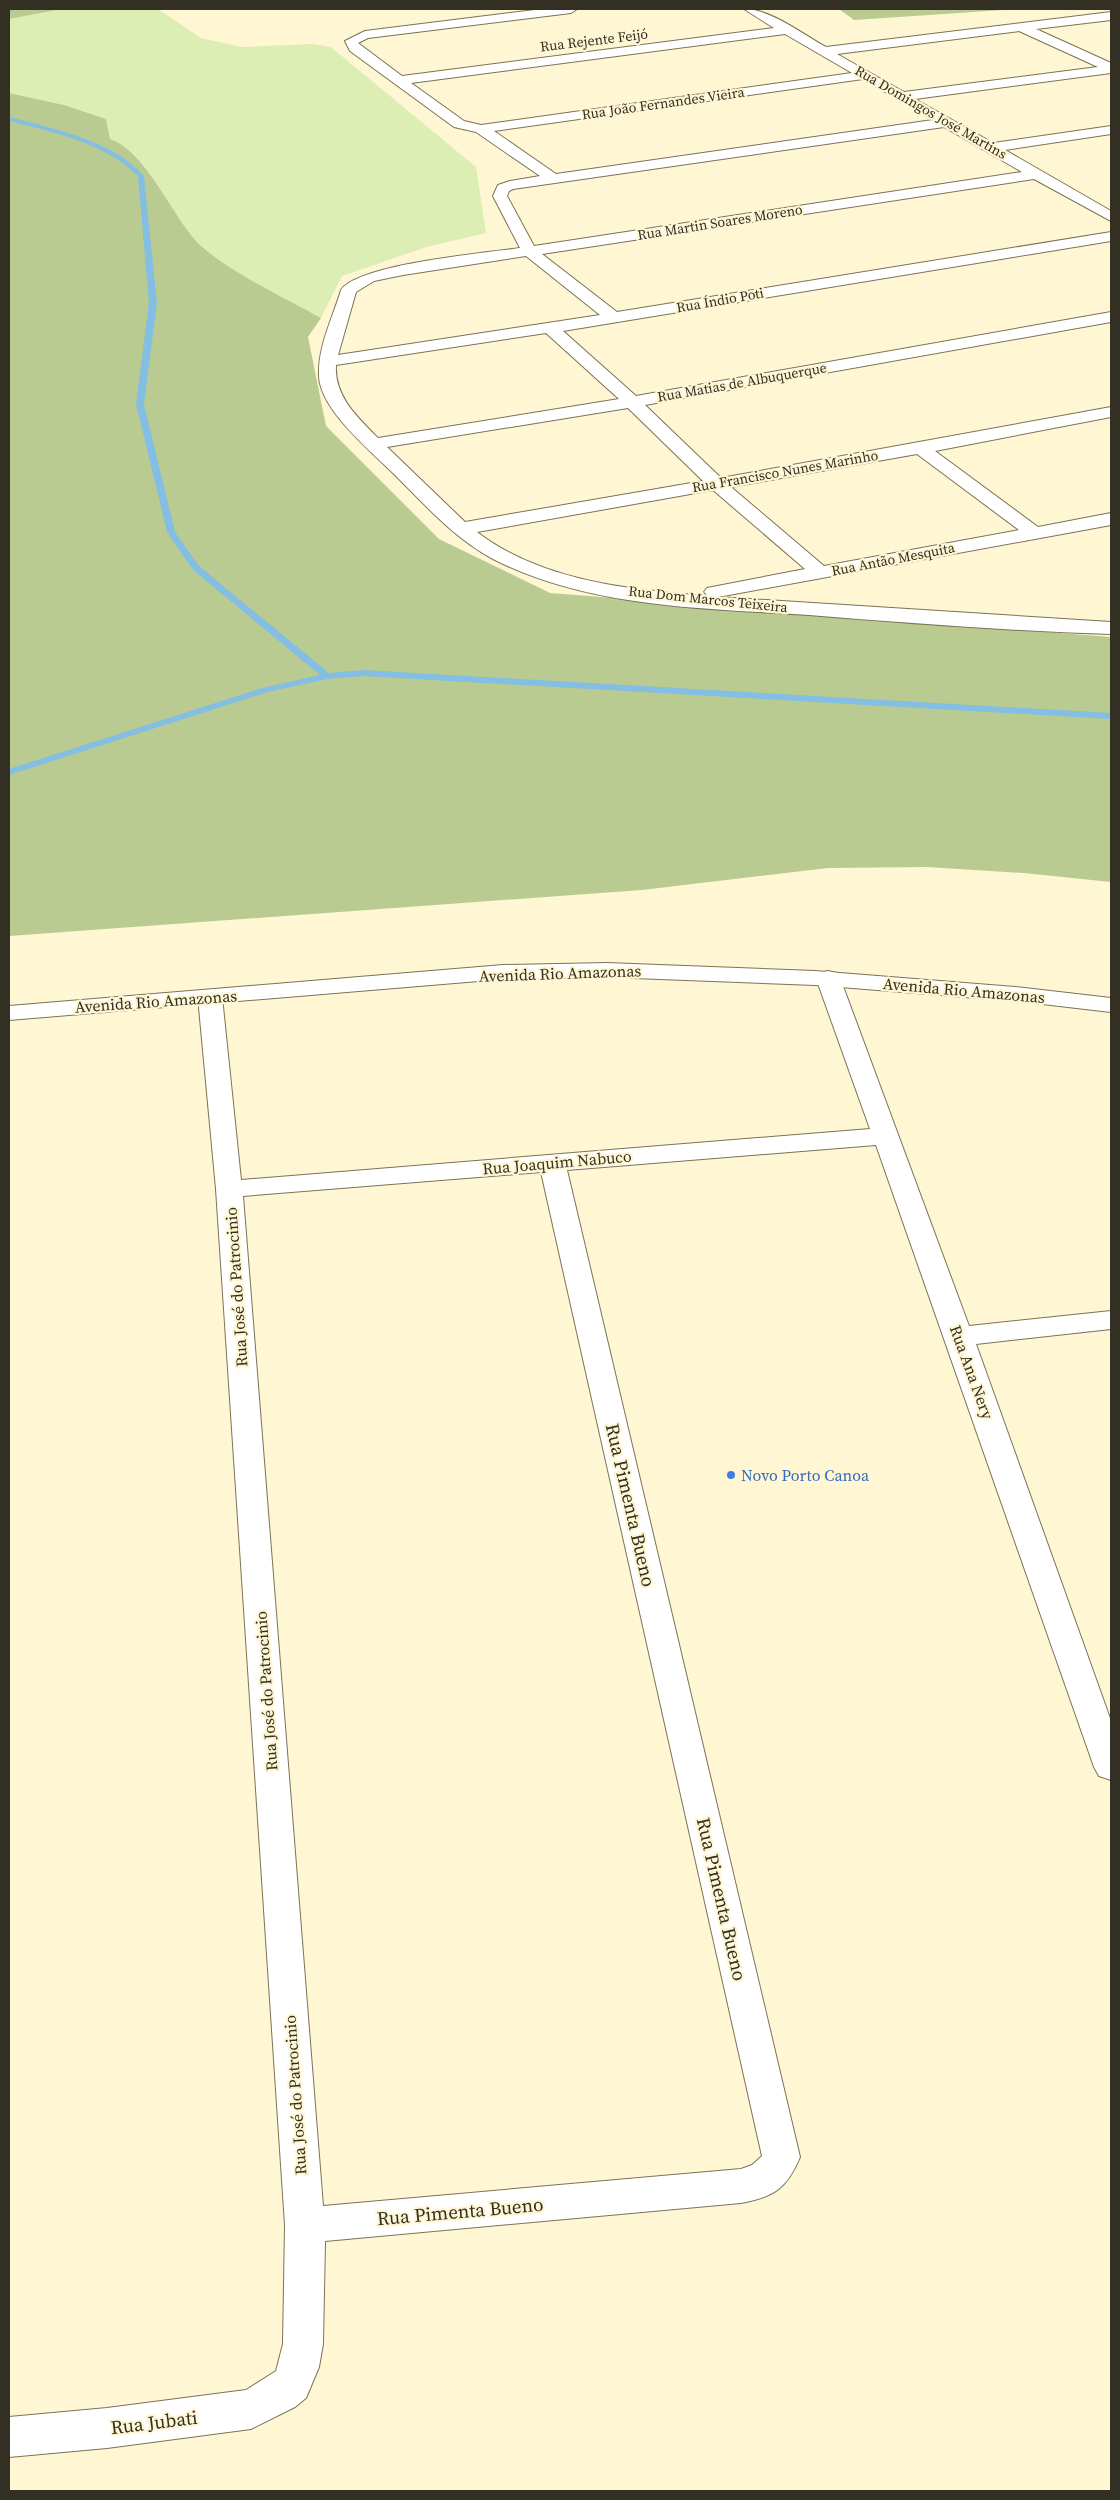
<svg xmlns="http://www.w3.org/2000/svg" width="1120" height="2500" viewBox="0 0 1120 2500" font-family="'Source Serif 4',serif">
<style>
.green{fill:#ddeeb5}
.forest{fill:#b9cb91}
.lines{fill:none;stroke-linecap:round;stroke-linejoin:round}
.stream{fill:#84bee3;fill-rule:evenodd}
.street-casing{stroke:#7b7355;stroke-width:2}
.secondary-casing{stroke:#7b7355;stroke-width:2}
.street{fill:#fff;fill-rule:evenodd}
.secondary{fill:#fff;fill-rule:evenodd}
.shop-dot{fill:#3f7fe0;stroke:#fff6d4;stroke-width:2}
.labels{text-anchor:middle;stroke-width:4.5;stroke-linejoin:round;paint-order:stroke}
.far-street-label{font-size:14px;fill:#333023;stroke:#fff6d4}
.street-label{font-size:16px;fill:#333023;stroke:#fff6d4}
.shop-label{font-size:16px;fill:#366cbe;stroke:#fff6d4;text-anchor:start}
.near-street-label{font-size:19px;fill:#333023;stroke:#fff6d4}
</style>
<rect width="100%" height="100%" fill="#fff6d4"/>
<path class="green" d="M62 9H158L201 38 242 47 313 44 331 47 476 167 486 233 427 247 342 276 321 318C285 298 225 270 197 242 171 214 147 151 110 139L106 119 64 105 9 93V19Z"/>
<path class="forest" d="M9 9H62L9 19Z
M839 9H1018L854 20Z
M9 93 64 105 106 119 110 139C146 151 171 214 197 242 225 270 285 298 321 318L308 337 326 426 439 539 550 593 1111 637V882L1024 873 927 867 828 868 642 890 9 936Z"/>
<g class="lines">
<path class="stream" d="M9 117C52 128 114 141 144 176L157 303 144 404 175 532 199 566 329 673 363 670 1111 713V719L363 676 327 679 268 692 9 775V769L262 688 320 675 193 570 167 532 136 404 149 303 138 176C105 143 53 132 9 121Z"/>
<defs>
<path id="street" d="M543 9H577L571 13 368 38 358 43 402 76 774 28 744 9C771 9 802 34 826 47L1111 12V20L1036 29 1111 63V73L915 99 993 143 1111 126V134L1005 150 1111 211V221L1034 179 542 254 617 312 1111 232V241L563 331 636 396 1111 312V322L645 405 721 478 1111 407V417L935 451 1038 527 1111 513V525L718 597 1111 622V634C1010 631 909 623 809 615 703 608 589 608 493 559 454 538 425 505 394 474 371 451 319 409 319 375 318 346 333 317 341 290 359 264 485 253 520 248L493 196 498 185 510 181 540 176 476 132 454 127 350 51 345 41 365 31ZM1019 31 1098 67 904 92 837 54ZM785 34 852 73 481 125 464 121 411 83ZM863 79 933 120 556 174 494 131ZM944 127 1022 172 534 246 507 196 509 191 513 189ZM526 256 600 315 338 355 356 292 374 281 403 275ZM546 333 619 399 378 438C357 417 334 396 336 365ZM628 408 703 481 465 522 387 447ZM917 454 1019 530 824 566 731 487ZM713 490 805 569 707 588 704 592 708 596C630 590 541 581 477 532Z
M828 971 837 973 840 978 969 1326 1111 1311V1329L976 1344 1111 1721V1780L1099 1776 1094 1767 876 1145 567 1170 800 2157C787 2188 774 2197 741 2203L325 2241 323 2344 319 2367 306 2398 295 2407 251 2429 107 2448 9 2457V2417L107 2408 246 2390 276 2371 283 2344 285 2225 216 1189 198 997 201 992 210 990 219 992 222 997 241 1180 870 1129 816 978 819 973ZM541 1172 762 2156 752 2165 741 2169 323 2206 243 1196Z"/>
<path id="secondary" d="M607 963 815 971 1015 987 1111 998V1012L1015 1001 815 985 607 977 503 979 9 1020V1006L503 965Z"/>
</defs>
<use href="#street" class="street-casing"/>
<use href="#secondary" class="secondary-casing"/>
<use href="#street" class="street"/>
<use href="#secondary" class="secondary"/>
</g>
<circle class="shop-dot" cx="731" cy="1475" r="5"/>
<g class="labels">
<g class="far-street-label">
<text transform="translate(594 40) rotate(-7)" y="5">Rua Rejente Feijó</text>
<text transform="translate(663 103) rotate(-8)" y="5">Rua João Fernandes Vieira</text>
<text transform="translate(931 112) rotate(30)" y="5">Rua Domingos José Martins</text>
<text transform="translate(720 222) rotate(-9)" y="5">Rua Martin Soares Moreno</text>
<text transform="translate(720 300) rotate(-10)" y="5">Rua Índio Poti</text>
<text transform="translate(742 382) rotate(-10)" y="5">Rua Matias de Albuquerque</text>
<text transform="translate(785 471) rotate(-10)" y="5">Rua Francisco Nunes Marinho</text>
<text transform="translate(893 559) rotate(-11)" y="5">Rua Antão Mesquita</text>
<text transform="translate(708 599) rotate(6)" y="5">Rua Dom Marcos Teixeira</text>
</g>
<g class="street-label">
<text transform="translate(560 973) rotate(-2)" y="6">Avenida Rio Amazonas</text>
<text transform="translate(964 990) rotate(5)" y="6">Avenida Rio Amazonas</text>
<text transform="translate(156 1001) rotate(-4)" y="6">Avenida Rio Amazonas</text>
<text transform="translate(557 1162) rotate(-5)" y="6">Rua Joaquim Nabuco</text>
<text transform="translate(236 1287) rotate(-94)" y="6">Rua José do Patrocinio</text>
<text transform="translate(972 1372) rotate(70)" y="6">Rua Ana Nery</text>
<text transform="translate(266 1691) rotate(-94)" y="6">Rua José do Patrocinio</text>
<text transform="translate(295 2095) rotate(-94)" y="6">Rua José do Patrocinio</text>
</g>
<g class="shop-label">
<text x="741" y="1481">Novo Porto Canoa</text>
</g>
<g class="near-street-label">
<text transform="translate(631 1505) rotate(77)" y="7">Rua Pimenta Bueno</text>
<text transform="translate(722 1899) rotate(77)" y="7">Rua Pimenta Bueno</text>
<text transform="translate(460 2211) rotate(-5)" y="7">Rua Pimenta Bueno</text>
<text transform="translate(154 2422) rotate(-7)" y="7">Rua Jubati</text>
</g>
</g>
<rect width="1120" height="2500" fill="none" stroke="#333023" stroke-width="20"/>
</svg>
